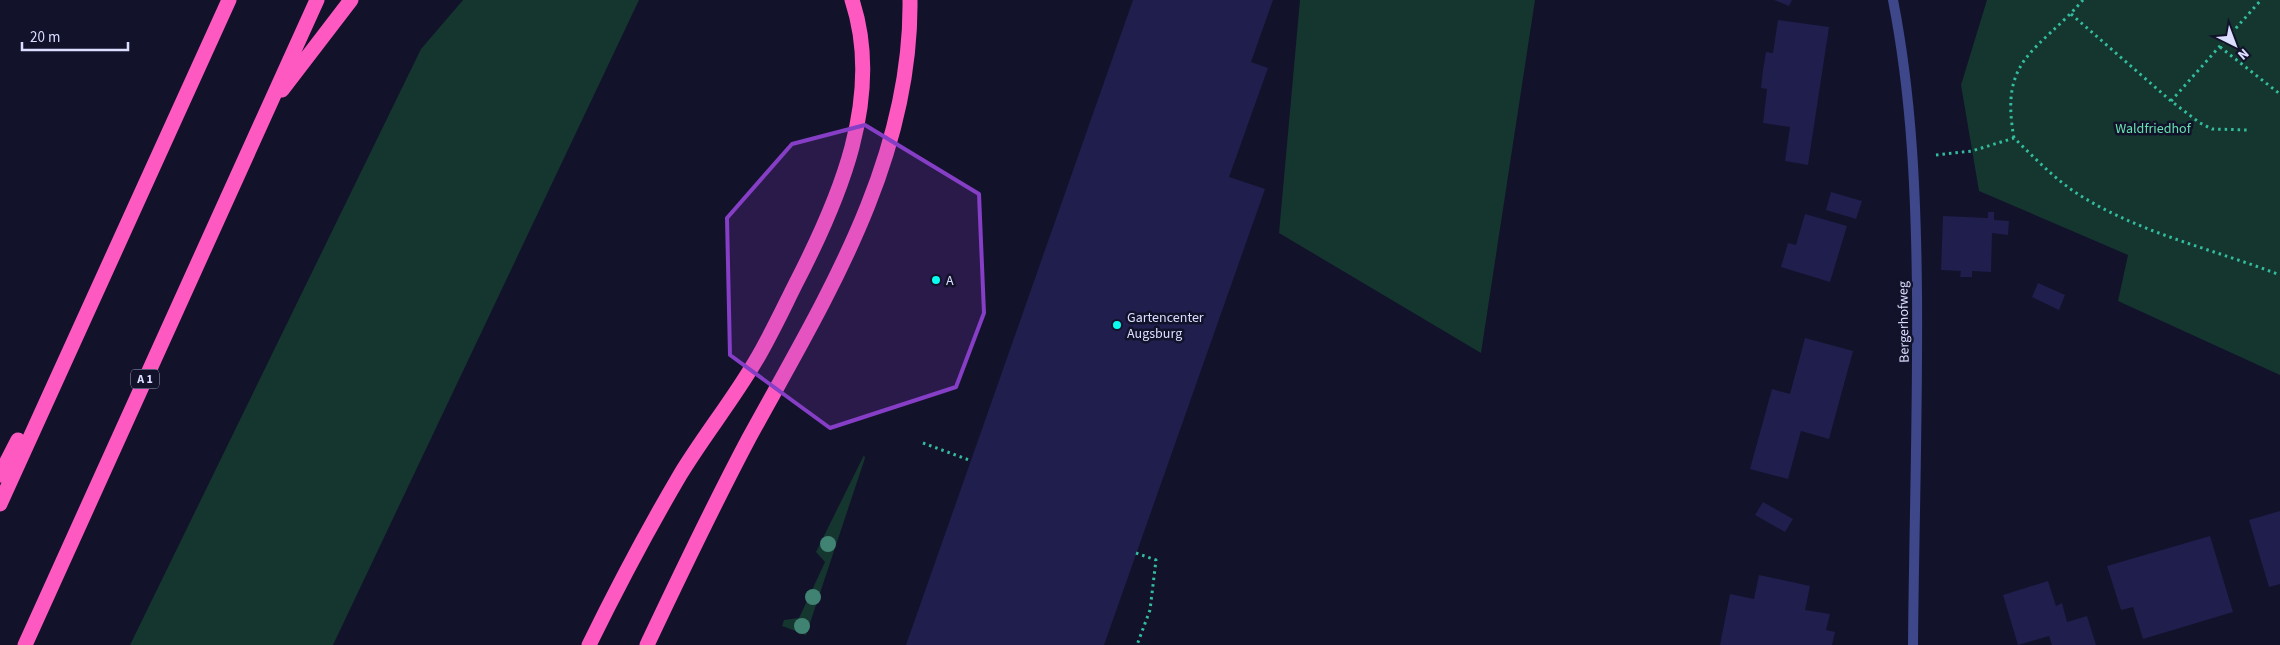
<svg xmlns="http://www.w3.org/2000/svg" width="2280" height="645" viewBox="0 0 2280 645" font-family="'Source Sans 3',sans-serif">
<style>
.green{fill:#15352f}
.building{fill:#201e4c}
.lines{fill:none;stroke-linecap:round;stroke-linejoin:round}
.path{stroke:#33bc9e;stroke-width:3;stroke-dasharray:2.5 4;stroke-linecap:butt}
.street{stroke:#3d4789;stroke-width:10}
.highway{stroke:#fd59c1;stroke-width:15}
.tree{fill:#418373}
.marked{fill:#853ec5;fill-opacity:0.2;stroke:#853ec5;stroke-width:4;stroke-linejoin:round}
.poi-dot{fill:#0bfcee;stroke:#12122b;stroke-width:2}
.labels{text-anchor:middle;stroke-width:5;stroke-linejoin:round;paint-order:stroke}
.shield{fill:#12122b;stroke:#9fa1bf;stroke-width:1}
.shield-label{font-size:12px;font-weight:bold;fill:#dcdeff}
.park-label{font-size:14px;fill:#67e0ae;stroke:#12122b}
.poi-label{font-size:14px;fill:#dcdeff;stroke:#12122b;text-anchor:start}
.street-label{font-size:14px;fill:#dcdeff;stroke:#12122b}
</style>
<rect width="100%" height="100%" fill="#12122b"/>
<path class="green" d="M463 0H639L333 645H130L421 49Z
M1300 0H1535L1481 353 1279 233Z
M1987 0H2280V375L2118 301 2128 255 1979 191 1961 85Z
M864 455 865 458 806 635 782 626 784 620 799 618 825 562 816 552Z"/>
<path class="building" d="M1133 0H1273L1251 62 1268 68 1229 177 1265 189 1104 645H906Z
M1774 0H1792L1789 6Z
M1778 20 1829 27 1808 165 1785 161 1790 127 1763 123 1767 89 1761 88 1763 70 1766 52 1773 53Z
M1831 192 1862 201 1856 219 1826 210Z
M1988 212H1994V220L2009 221 2008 235 1992 233 1991 272 1972 271V277H1960L1961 271 1941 270 1943 216 1988 218Z
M1805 214 1847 226 1830 282 1781 267 1788 243 1796 245Z
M2038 283 2065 295 2059 310 2032 297Z
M1805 338 1853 351 1829 439 1801 431 1788 479 1750 469 1772 389 1790 394Z
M1763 502 1793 519 1785 532 1755 515Z
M2280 511V584L2269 587 2249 520Z
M2210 536 2233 612 2143 639 2133 607 2121 610 2107 566Z
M1759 575 1810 586 1805 610 1830 614 1826 630 1835 632 1832 645H1720L1730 594 1754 599Z
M2048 581 2056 606 2062 603 2067 622 2087 616 2096 645H2052L2049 636 2018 645 2003 595Z"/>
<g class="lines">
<path class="path" d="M2071 14 2171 101 2200 123 2212 129 2247 130
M2220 47 2280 94
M2171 101 2261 0
M2014 138C1999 57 2038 52 2083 0
M1936 155 1972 151 2014 138C2037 160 2058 183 2086 199 2146 235 2216 250 2280 275
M923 443 969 460
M1136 553 1156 560 1150 610 1137 645"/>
<path class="street" d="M1893 0C1912 97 1916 195 1917 293 1918 411 1914 528 1913 645"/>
<path class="highway" d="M282 90 351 0
M0 475 18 440
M0 504 229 0
M25 645 317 0
M589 645C617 588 647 531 680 475 703 437 732 401 755 362 770 337 782 311 795 285 839 200 884 97 852 0
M647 645C680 575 713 506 749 438 824 301 912 162 910 0"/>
</g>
<g class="tree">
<circle cx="828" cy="544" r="8"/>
<circle cx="813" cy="597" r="8"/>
<circle cx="802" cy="626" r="8"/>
</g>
<path class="marked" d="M865 125 979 194 984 313 956 387 830 428 730 355 727 218 792 144Z"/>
<g class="poi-dot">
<circle cx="936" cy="280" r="5"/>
<circle cx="1117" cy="325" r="5"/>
</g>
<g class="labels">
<rect class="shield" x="131" y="369.5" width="28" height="19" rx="4"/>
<g class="shield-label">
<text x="145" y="383">A 1</text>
</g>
<g class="park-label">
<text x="2153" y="133">Waldfriedhof</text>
</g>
<g class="poi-label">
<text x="946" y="285">A</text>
<text x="1127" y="322">Gartencenter<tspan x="1127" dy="16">Augsburg</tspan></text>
</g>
<g class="street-label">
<text transform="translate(1903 322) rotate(-91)" y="5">Bergerhofweg</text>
</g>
</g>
<g transform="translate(2235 45) rotate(138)" stroke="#12122b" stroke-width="4" paint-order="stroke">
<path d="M0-4L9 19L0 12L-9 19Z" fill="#dcdeff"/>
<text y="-8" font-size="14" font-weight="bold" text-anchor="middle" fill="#dcdeff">N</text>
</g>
<path d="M22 42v8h106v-8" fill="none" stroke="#dcdeff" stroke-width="2.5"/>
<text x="30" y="42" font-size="15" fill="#dcdeff" stroke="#12122b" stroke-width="4" paint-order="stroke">20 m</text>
</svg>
